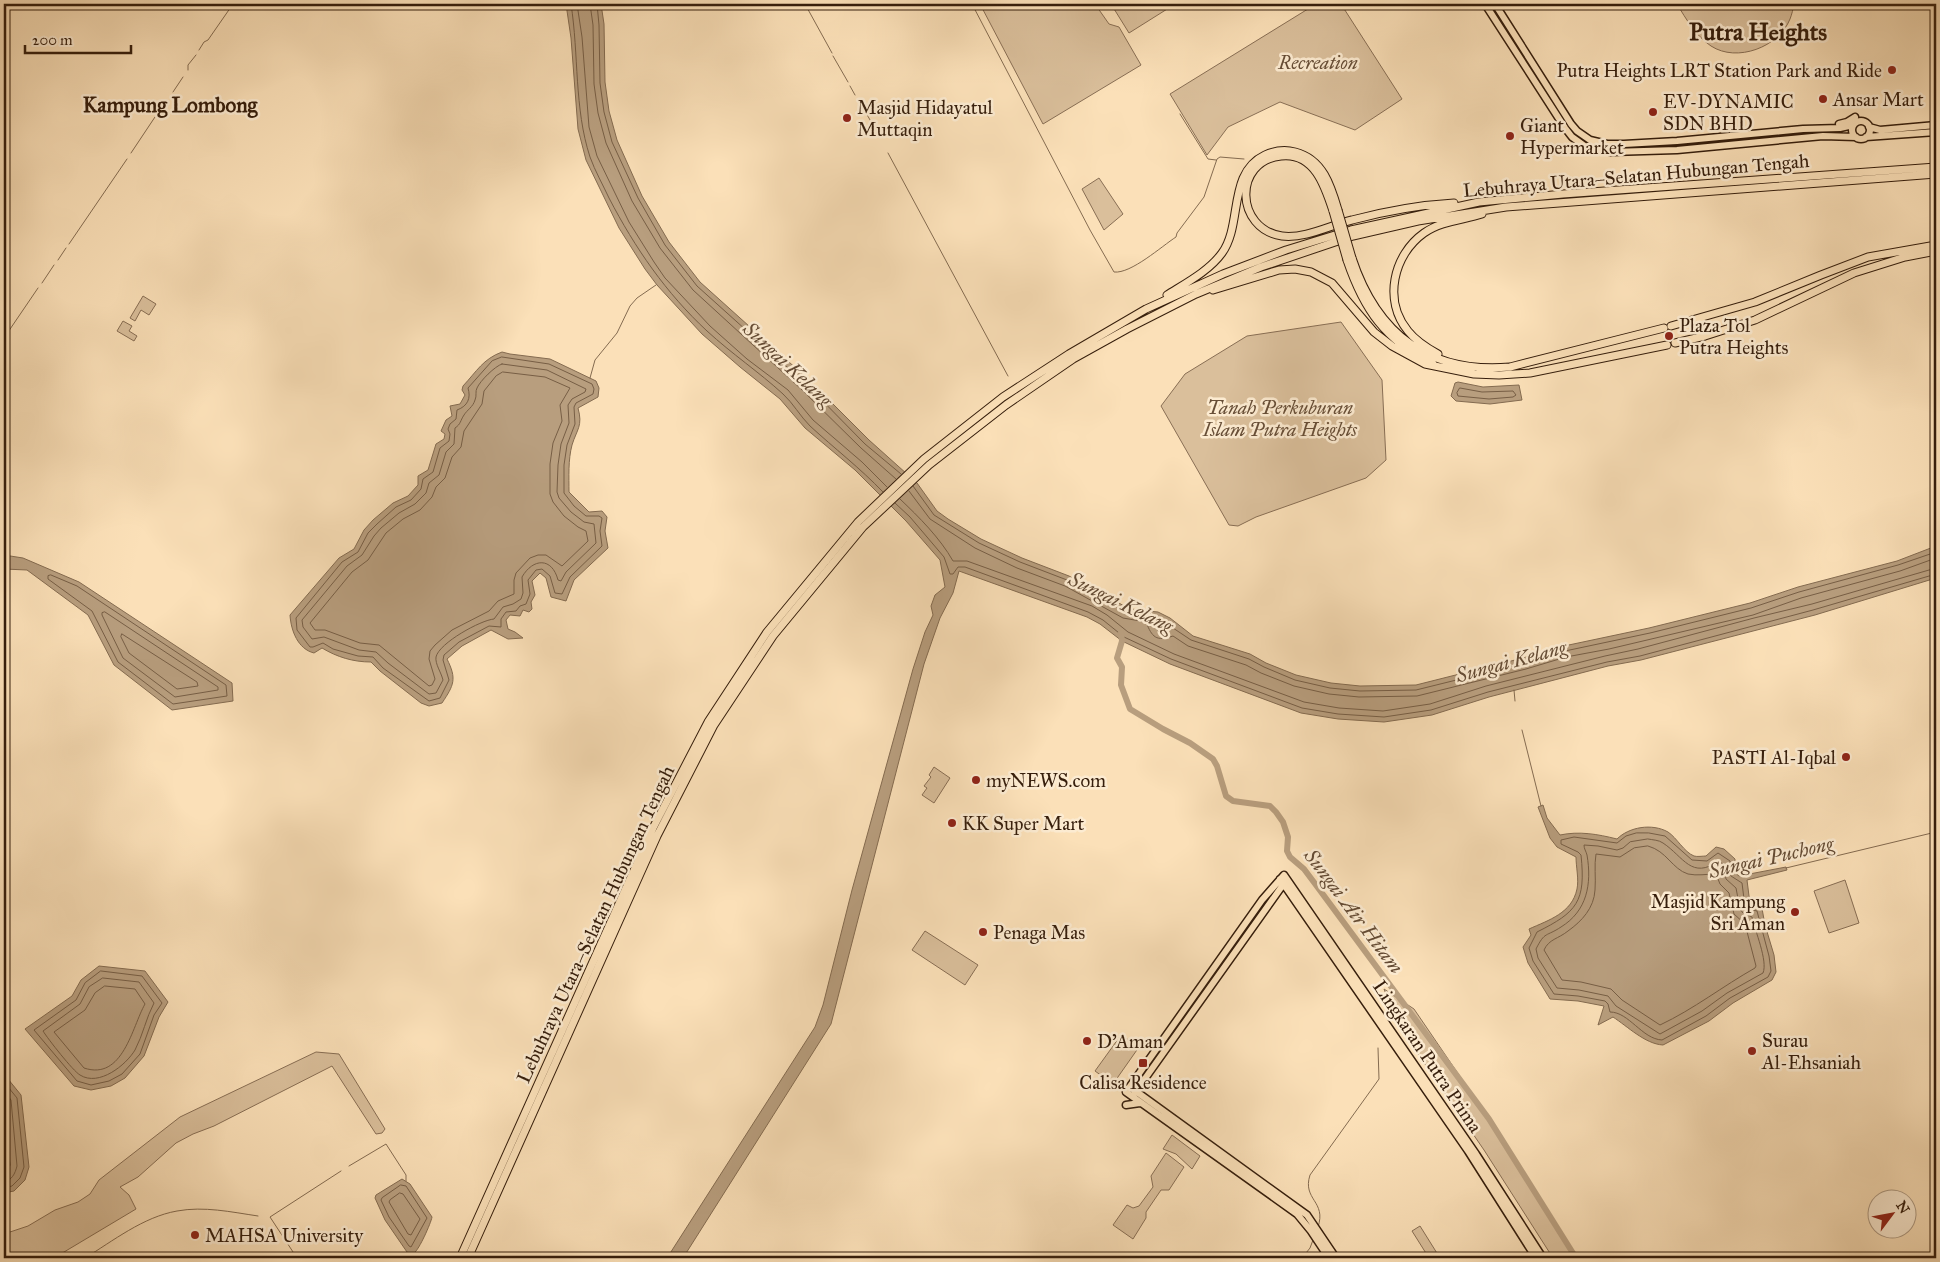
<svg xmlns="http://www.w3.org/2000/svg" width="1940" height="1262" viewBox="0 0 1940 1262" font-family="'IM FELL Great Primer',serif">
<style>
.green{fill:#dabf9b;stroke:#886e54}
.water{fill:#b89e7e;stroke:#846b50}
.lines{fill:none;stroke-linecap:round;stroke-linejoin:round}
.shore{stroke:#775e45;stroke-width:1}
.stream{stroke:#846b50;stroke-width:1}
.river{stroke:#b89e7e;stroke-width:6}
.major-casing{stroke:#361e0c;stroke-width:9}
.highway-casing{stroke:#361e0c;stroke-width:9}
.major{stroke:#fbe0b8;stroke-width:6}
.highway{stroke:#fbe0b8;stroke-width:7}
.tram{stroke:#361e0c;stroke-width:1}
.highway-bridge-casing{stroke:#361e0c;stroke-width:9;stroke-linecap:butt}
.highway-bridge{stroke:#fbe0b8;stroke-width:7}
.poi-dot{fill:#8f2418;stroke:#fcebd1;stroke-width:2}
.labels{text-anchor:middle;stroke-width:5;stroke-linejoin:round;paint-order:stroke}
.park-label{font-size:19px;font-style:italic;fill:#674e37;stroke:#fcebd1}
.poi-label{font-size:19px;fill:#361e0c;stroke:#fcebd1;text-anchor:start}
.street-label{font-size:19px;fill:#361e0c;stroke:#fcebd1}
.water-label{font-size:20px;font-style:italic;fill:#644b34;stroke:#fcebd1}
.quarter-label{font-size:21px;font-weight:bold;fill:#361e0c;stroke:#fcebd1}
.district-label{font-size:24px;font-weight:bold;fill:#361e0c;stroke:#fcebd1}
</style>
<rect width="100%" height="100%" fill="#fbe0b8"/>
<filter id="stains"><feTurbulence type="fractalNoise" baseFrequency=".004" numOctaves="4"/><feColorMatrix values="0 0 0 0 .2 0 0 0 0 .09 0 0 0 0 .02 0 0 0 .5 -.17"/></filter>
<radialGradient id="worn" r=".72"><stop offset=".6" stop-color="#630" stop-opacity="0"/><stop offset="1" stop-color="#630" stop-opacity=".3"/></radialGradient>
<path class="green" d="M980 4H1095L1109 24 1119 27 1141 65 1043 124Z
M1111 4H1170L1172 6 1129 33Z
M1316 4H1341L1402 99 1355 130 1280 102 1228 127 1207 155 1170 94Z
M1677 4H1794C1793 9 1792 14 1790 19 1779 47 1737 63 1711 46 1696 36 1686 19 1677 4Z
M1099 178 1123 214 1104 230 1082 189Z
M143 296 156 304 149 315 141 310 135 321 130 318Z
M123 321 132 326 129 331 137 336 134 341 117 331Z
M1341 322 1382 380 1386 460 1366 478 1256 517 1238 526 1229 525 1161 406 1185 374 1247 336Z
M934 767 950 778 934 803 922 795 927 788 924 786 931 777 929 775Z
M1845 880 1859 923 1829 933 1814 891Z
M925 931 978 965 965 985 912 950Z
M1384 989 1414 1009 1502 1138 1578 1258H1553L1484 1150 1398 1025Z
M1121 1035 1139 1047 1113 1084 1095 1071Z
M316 1052 339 1054 385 1129 382 1133 376 1134 332 1066 214 1126 193 1134 176 1143 138 1177 120 1187 129 1195 136 1209 54 1258H4V1234L28 1226 55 1210 78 1202 90 1194 99 1180 180 1117Z
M1172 1135 1200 1156 1192 1169 1176 1154 1163 1149Z
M1166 1153 1184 1167 1169 1190H1161L1146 1212V1218L1133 1239 1113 1225 1127 1205 1133 1208 1139 1206 1153 1187 1151 1176Z
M1420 1226 1440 1258H1429L1412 1231Z"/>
<path class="water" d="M566 4H601L604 24 605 82 609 111 617 140 642 196 669 242 700 282 809 380 869 440 917 483 937 511 948 519 981 539 1022 558 1069 576 1128 608 1137 610 1158 612 1170 618 1193 636 1250 654 1266 663 1296 675 1331 683 1360 686 1416 685 1523 658 1564 646 1649 628 1750 603 1798 587 1897 561 1936 546V578L1815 615 1641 660 1608 666 1489 697 1432 715 1384 722 1338 719 1301 713 1170 664 1122 641 1100 624 1087 617 959 571 953 593 940 618 924 664 831 1024 683 1258H667L815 1027 823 1005 852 890 913 669 925 632 933 615 931 606 935 595 945 587 940 560 906 521 855 470 805 428 780 399 740 367 702 334 657 285 645 269 619 228 586 160 578 129 571 38Z
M502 352 510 354 550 359 596 381 599 388 598 397 578 408C583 426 577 429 572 445 568 460 569 477 569 492L589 512 602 511 607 517 605 531 608 548 574 580 566 601 551 597 546 578 540 573 532 581 535 595 531 602 532 609 529 612 523 610 520 616 510 615 506 620 508 629 515 632 523 638 508 639 491 630 462 646 447 659C457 679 454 685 442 703L429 706 421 703 380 671 371 662C353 662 337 657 322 648L314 653C298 649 291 631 290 615L339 558 354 549 364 530 373 520 393 503 408 496 418 485V476L428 470 436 444 444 439 445 434 441 431 446 420 452 416 450 406 460 404 465 395 462 390 463 386C477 371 483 359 502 352Z
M1458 382 1483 387 1519 385 1522 400 1490 404 1456 401 1451 396 1455 383Z
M4 555 23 558 79 582 232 683 233 701 172 710 114 665 88 615 27 570 4 569Z
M1543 805 1547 818 1560 835C1579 831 1597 834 1617 839 1629 827 1652 823 1668 832 1677 838 1684 852 1694 856 1697 857 1703 856 1706 856L1716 847 1724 849 1735 859V873L1739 876 1786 867 1787 870 1747 880 1750 904 1761 903 1765 925 1774 955 1776 972 1772 980 1733 1003 1709 1021 1663 1045C1645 1044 1627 1026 1613 1017L1598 1025 1604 1006 1578 1001 1550 999 1528 963 1523 947 1531 935 1529 929C1549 920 1572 913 1577 889 1579 879 1576 867 1576 857L1557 847 1550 838 1538 807Z
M99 966 145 971 168 1002 159 1017 144 1056 125 1078 111 1086 91 1090 74 1086 25 1029 72 996 81 980Z
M4 1077 8 1079 21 1095 29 1167 25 1180 14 1191 4 1193Z
M402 1179 410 1184 432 1217C431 1223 419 1250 414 1253 411 1255 410 1254 407 1252L385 1220 375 1198 376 1195Z"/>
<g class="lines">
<path class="shore" d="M571 4C579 55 574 108 590 157 595 171 603 185 609 198 635 248 666 293 707 331 732 354 759 372 783 394 793 403 800 416 810 426 834 448 860 468 883 492
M577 4 582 37 589 127 597 156 629 222 654 262 665 278 710 326 747 359 788 390 813 420 862 462 887 487
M590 4 593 25 594 84 598 113 606 143 632 201 660 248 693 290 801 389 861 448 896 479
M597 4 599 25 600 83 604 112 612 142 638 198 665 245 697 286 806 384 865 444 901 474
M502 357 549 364 592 384 594 389 593 394 576 403 574 407 575 424 567 445 564 465V493L574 506 586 516H599L602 518 600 531 602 546 570 577 562 594 555 593 550 576 542 569 536 570 528 580 530 594 526 604 520 606 516 611 506 612 501 619V627L489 626 459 642 444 655 443 660 449 680 440 698 429 701 383 668 373 657 358 656 333 649 323 643 313 647H310L297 630 296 618 342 562 358 552 368 533 377 524 396 507 411 500 421 489 423 479 433 472 440 448 449 441 450 434 448 429 450 424 456 419 457 410C468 406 471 398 468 388L492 361Z
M502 364 547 370 586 389 585 392 572 399 568 405 569 423 561 444 558 465 557 492 559 498 571 512 584 522 594 524 596 543 566 572 561 581 558 580C552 557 533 558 522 577L523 593 521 599 513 604 503 607 494 619C481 620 439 643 436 657 435 664 441 672 443 680L436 693 429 694 388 663 376 652 359 650 324 637 312 639 303 627 302 620 347 566 362 555 374 536 381 528 399 513 415 504 426 493 429 483 439 475 446 452 454 444 455 428C461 424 460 421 464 415 467 410 473 407 475 400 477 396 475 391 477 388 480 381 495 366 502 364Z
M503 372 545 377 570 388 560 405 562 421 553 443 550 464V494L553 502 564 516 578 527 586 531 588 541 562 566 546 555H538L530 558 516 573 514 580V594L498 601 489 611 452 630 435 645 430 651 429 659 435 679 432 685 429 686 379 645 360 643 325 630H315L310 623 352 572 368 560 386 533 403 519 420 510 432 497 436 487 445 478 452 457 461 447 464 431 482 404 484 391 496 376Z
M1460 388 1482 392 1513 391 1516 395 1513 397 1489 399 1458 396 1457 393Z
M913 486 934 515 979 543 1020 562 1067 580 1126 612 1153 616 1154 626 1159 632 1165 633 1173 628 1191 640 1249 659 1264 667 1295 680 1330 688 1360 691 1416 690 1525 663 1565 651 1650 633 1751 608 1799 592 1898 565 1936 552
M909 491 930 519 975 548 1017 568 1065 586 1123 618 1146 622C1152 637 1156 642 1173 636L1188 646 1246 665 1261 673 1294 686 1329 694 1359 697 1417 696 1526 669 1566 657 1609 649 1753 615 1801 598 1900 571 1936 558
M900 499C919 517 940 538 953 561H967L1092 606 1107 615 1128 632 1174 654 1304 702 1339 708 1383 711 1430 704 1486 686 1605 656 1638 649 1754 618 1812 604 1936 568
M895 503 910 517 944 557 950 574H953L958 567H965L1088 612 1103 620 1124 637 1171 659 1302 708 1338 714 1384 717 1431 710 1488 692 1607 662 1640 656 1813 610 1936 574
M51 575 77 586 226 685 227 696 173 704 118 662 92 611 48 579V576Z
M105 612 218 687V690L175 697 123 658 102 615V613Z
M122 634 197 682 198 686 177 689 129 653 121 637Z
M1649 833 1665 836 1692 860 1707 861 1718 853 1730 861 1731 876 1742 883 1745 907 1749 909 1757 911 1769 956 1771 971 1768 977 1730 998 1706 1016 1662 1040C1642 1039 1629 1012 1610 1012L1608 1004 1605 1001 1578 996 1554 994 1533 961 1529 948 1537 932C1577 912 1586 902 1581 855L1578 852 1561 844V840L1574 837 1617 843 1626 836 1636 833Z
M1648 839C1653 840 1659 840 1663 843 1684 857 1691 880 1719 861L1723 864 1726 879 1736 888 1740 909 1743 913 1752 917C1755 931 1768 961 1763 973L1727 993 1702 1011 1660 1034 1616 1006 1608 996 1579 990 1557 988 1538 958 1536 949C1545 931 1546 937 1561 927 1587 911 1592 884 1587 855 1586 851 1584 849 1584 845L1598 846 1617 850 1623 848 1630 842Z
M1648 846C1667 851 1672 869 1688 874 1697 876 1707 874 1716 874L1720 884 1729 893 1734 914 1745 924 1756 966 1755 968C1723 986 1694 1009 1660 1025L1622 1000 1611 989 1581 982 1562 980 1544 950C1549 939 1558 939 1568 931 1582 921 1594 908 1595 890 1596 878 1594 865 1596 854L1620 857 1634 848Z
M101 971 142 976 162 1003 154 1015 140 1054 122 1074 109 1081 91 1085 77 1081 34 1030 76 1000 85 983Z
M103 978 139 982 154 1003C146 1018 143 1035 135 1050 126 1065 99 1087 80 1075 73 1071 48 1039 43 1031L80 1004 89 987Z
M105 986 135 989 145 1004C132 1027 123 1081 84 1068L54 1032 85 1010 95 993Z
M4 1082 17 1098 24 1167 20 1178 12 1186 4 1188
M4 1091 11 1100 17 1166C15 1174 12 1180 4 1182
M4 1104 10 1165 8 1170 4 1174
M401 1185 406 1186 427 1218 411 1247 409 1246 389 1217 381 1200 382 1198Z
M400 1193 403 1194 420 1219 411 1235 408 1234 389 1202 390 1200Z"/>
<path class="stream" d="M805 4 832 53
M972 4 1090 230 1114 272C1131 274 1162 246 1176 237L1177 233 1204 197 1217 159 1220 157 1244 159
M199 50 204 42 208 40 233 4
M833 56 848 82
M188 70V65L196 55
M850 86 855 95
M173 92 183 77
M866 113 880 137
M1180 114 1208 159 1216 160
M131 153 155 117
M888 153 1008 376
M69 244 127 159
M58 260 66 248
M42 283 54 265
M4 338 38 288
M590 378 595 360 617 333 630 306 637 298 656 285
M1514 690 1515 701
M1522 730 1541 806
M1786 868 1936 832
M349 1166 386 1144 406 1175V1181
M1318 1227C1327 1201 1302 1200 1310 1175L1379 1079 1378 1048
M85 1258C113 1241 143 1217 177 1211 204 1206 231 1212 258 1216
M297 1258 270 1217 341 1171
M1302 1258 1310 1248 1313 1240"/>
<path class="river" d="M1121 633 1122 641 1117 658 1122 667 1121 685 1130 709 1163 729 1190 743 1213 759 1217 766 1226 796 1233 801 1270 806 1276 812 1283 822 1288 837 1287 851 1290 857 1304 869 1316 885 1489 1119 1576 1258"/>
<defs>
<path id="major" d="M1485 4 1565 128 1572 137 1586 147 1611 152 1677 150 1823 136 1856 137
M1495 4 1571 124 1577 131 1590 140 1607 144H1624L1677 141 1803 129 1840 128 1853 125
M1852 130a9 9 0 1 1 18 0a9 9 0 1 1-18 0Z
M1839 124 1847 122 1855 117
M1869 127 1880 130 1936 125
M1866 137 1936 132
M1280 879 1468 1151 1536 1258
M1130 1087 1307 1215 1336 1258
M1134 1094 1285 882
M1126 1105 1140 1103
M1329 1258 1311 1231 1297 1214 1126 1092 1262 900 1284 875 1476 1154 1543 1258"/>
<path id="highway" d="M1333 211C1325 186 1314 152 1281 156 1233 161 1235 229 1282 236 1305 239 1331 225 1352 220 1386 211 1419 205 1454 203
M1352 258C1377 334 1429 374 1510 367L1664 328
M1347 260C1364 310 1385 340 1433 364
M1213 290 1279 270 1295 269 1311 272 1332 283 1374 332 1392 346 1425 364 1474 374 1499 375 1530 373 1667 345
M1167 295C1186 283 1209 271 1222 253 1243 224 1227 173 1265 155 1274 151 1284 149 1295 152 1323 159 1331 186 1338 210
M1700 318 1705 336
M1671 326 1755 302 1821 275 1868 257 1936 245
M1675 343 1705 336 1755 320 1854 273 1905 257 1936 251
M1438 354C1427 348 1416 341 1408 331 1383 301 1393 255 1424 233 1441 221 1463 220 1482 214
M460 1258 653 828 708 722 767 632 858 522 924 459 1003 397 1069 354 1146 309 1223 274 1286 250 1351 230 1479 202 1563 194 1936 167
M468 1258 657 836 714 725 773 636 863 527 929 465 1006 405 1073 359 1127 329 1196 294 1261 267 1353 236 1418 221 1506 207 1936 174"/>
</defs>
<use href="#major" class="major-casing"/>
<use href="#highway" class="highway-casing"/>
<use href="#major" class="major"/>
<use href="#highway" class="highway"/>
<path class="tram" d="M1933 4 1936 58"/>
<defs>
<path id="highway-bridge" d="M1338 210 1352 258
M1333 211 1347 260"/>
</defs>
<use href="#highway-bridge" class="highway-bridge-casing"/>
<use href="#highway-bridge" class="highway-bridge"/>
</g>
<g class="poi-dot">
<circle cx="1892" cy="70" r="5"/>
<circle cx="1823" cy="99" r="5"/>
<circle cx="1653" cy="112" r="5"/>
<circle cx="847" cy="118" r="5"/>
<circle cx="1510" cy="136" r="5"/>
<circle cx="1669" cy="336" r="5"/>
<circle cx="1846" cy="757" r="5"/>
<circle cx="976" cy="780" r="5"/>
<circle cx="952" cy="823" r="5"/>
<circle cx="1795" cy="912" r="5"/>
<circle cx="983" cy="932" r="5"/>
<circle cx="1087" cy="1041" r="5"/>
<circle cx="1752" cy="1051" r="5"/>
<rect x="1138" y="1058" width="10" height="10" rx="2.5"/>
<circle cx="195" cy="1235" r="5"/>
</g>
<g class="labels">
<g class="park-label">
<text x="1318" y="69">Recreation</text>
<text x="1280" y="414">Tanah Perkuburan<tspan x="1280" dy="22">Islam Putra Heights</tspan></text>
</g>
<g class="poi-label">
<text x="1882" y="77" text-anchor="end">Putra Heights LRT Station Park and Ride</text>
<text x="1833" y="106">Ansar Mart</text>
<text x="1663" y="108">EV-DYNAMIC<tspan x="1663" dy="22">SDN BHD</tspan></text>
<text x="857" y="114">Masjid Hidayatul<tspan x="857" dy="22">Muttaqin</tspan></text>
<text x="1520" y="132">Giant<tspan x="1520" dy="22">Hypermarket</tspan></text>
<text x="1679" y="332">Plaza Tol<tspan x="1679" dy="22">Putra Heights</tspan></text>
<text x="1836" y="764" text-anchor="end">PASTI Al-Iqbal</text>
<text x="986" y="787">myNEWS.com</text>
<text x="962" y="830">KK Super Mart</text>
<text x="1785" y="908" text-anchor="end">Masjid Kampung<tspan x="1785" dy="22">Sri Aman</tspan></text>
<text x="993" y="939">Penaga Mas</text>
<text x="1762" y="1047">Surau<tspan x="1762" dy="22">Al-Ehsaniah</tspan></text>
<text x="1097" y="1048">D'Aman</text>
<text x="1143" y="1089" text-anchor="middle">Calisa Residence</text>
<text x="205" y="1242">MAHSA University</text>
</g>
<g class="street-label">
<text transform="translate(1636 175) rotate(-5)" y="7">Lebuhraya Utara–Selatan Hubungan Tengah</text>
<text transform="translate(595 924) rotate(-65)" y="7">Lebuhraya Utara–Selatan Hubungan Tengah</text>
<text transform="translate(1428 1056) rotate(56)" y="7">Lingkaran Putra Prima</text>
</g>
<g class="water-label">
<text transform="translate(788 364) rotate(43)" y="7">Sungai Kelang</text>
<text transform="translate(1121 602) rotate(26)" y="7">Sungai Kelang</text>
<text transform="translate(1511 661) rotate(-15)" y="7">Sungai Kelang</text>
<text transform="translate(1771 857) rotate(-13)" y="7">Sungai Puchong</text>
<text transform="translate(1354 911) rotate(53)" y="7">Sungai Air Hitam</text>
</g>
<g class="quarter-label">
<text x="170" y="112">Kampung Lombong</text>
</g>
<g class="district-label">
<text x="1758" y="40">Putra Heights</text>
</g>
</g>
<rect width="1940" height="1262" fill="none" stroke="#fbe0b8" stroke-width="20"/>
<rect x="5" y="5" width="1930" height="1252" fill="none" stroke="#361e0c" stroke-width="2.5"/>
<rect x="10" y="10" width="1920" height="1242" fill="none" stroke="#361e0c"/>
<g transform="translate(1892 1214) rotate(58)"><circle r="24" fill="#fcebd1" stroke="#ad9982"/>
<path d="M0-4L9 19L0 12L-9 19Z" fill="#8f2418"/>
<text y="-8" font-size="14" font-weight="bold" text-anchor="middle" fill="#361e0c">N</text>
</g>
<path d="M25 45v8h106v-8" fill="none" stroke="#361e0c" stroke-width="2.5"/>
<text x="32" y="45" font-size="15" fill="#361e0c" stroke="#fcebd1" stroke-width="4" paint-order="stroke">200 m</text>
<rect width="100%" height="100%" filter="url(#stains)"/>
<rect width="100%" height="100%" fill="url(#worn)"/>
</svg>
